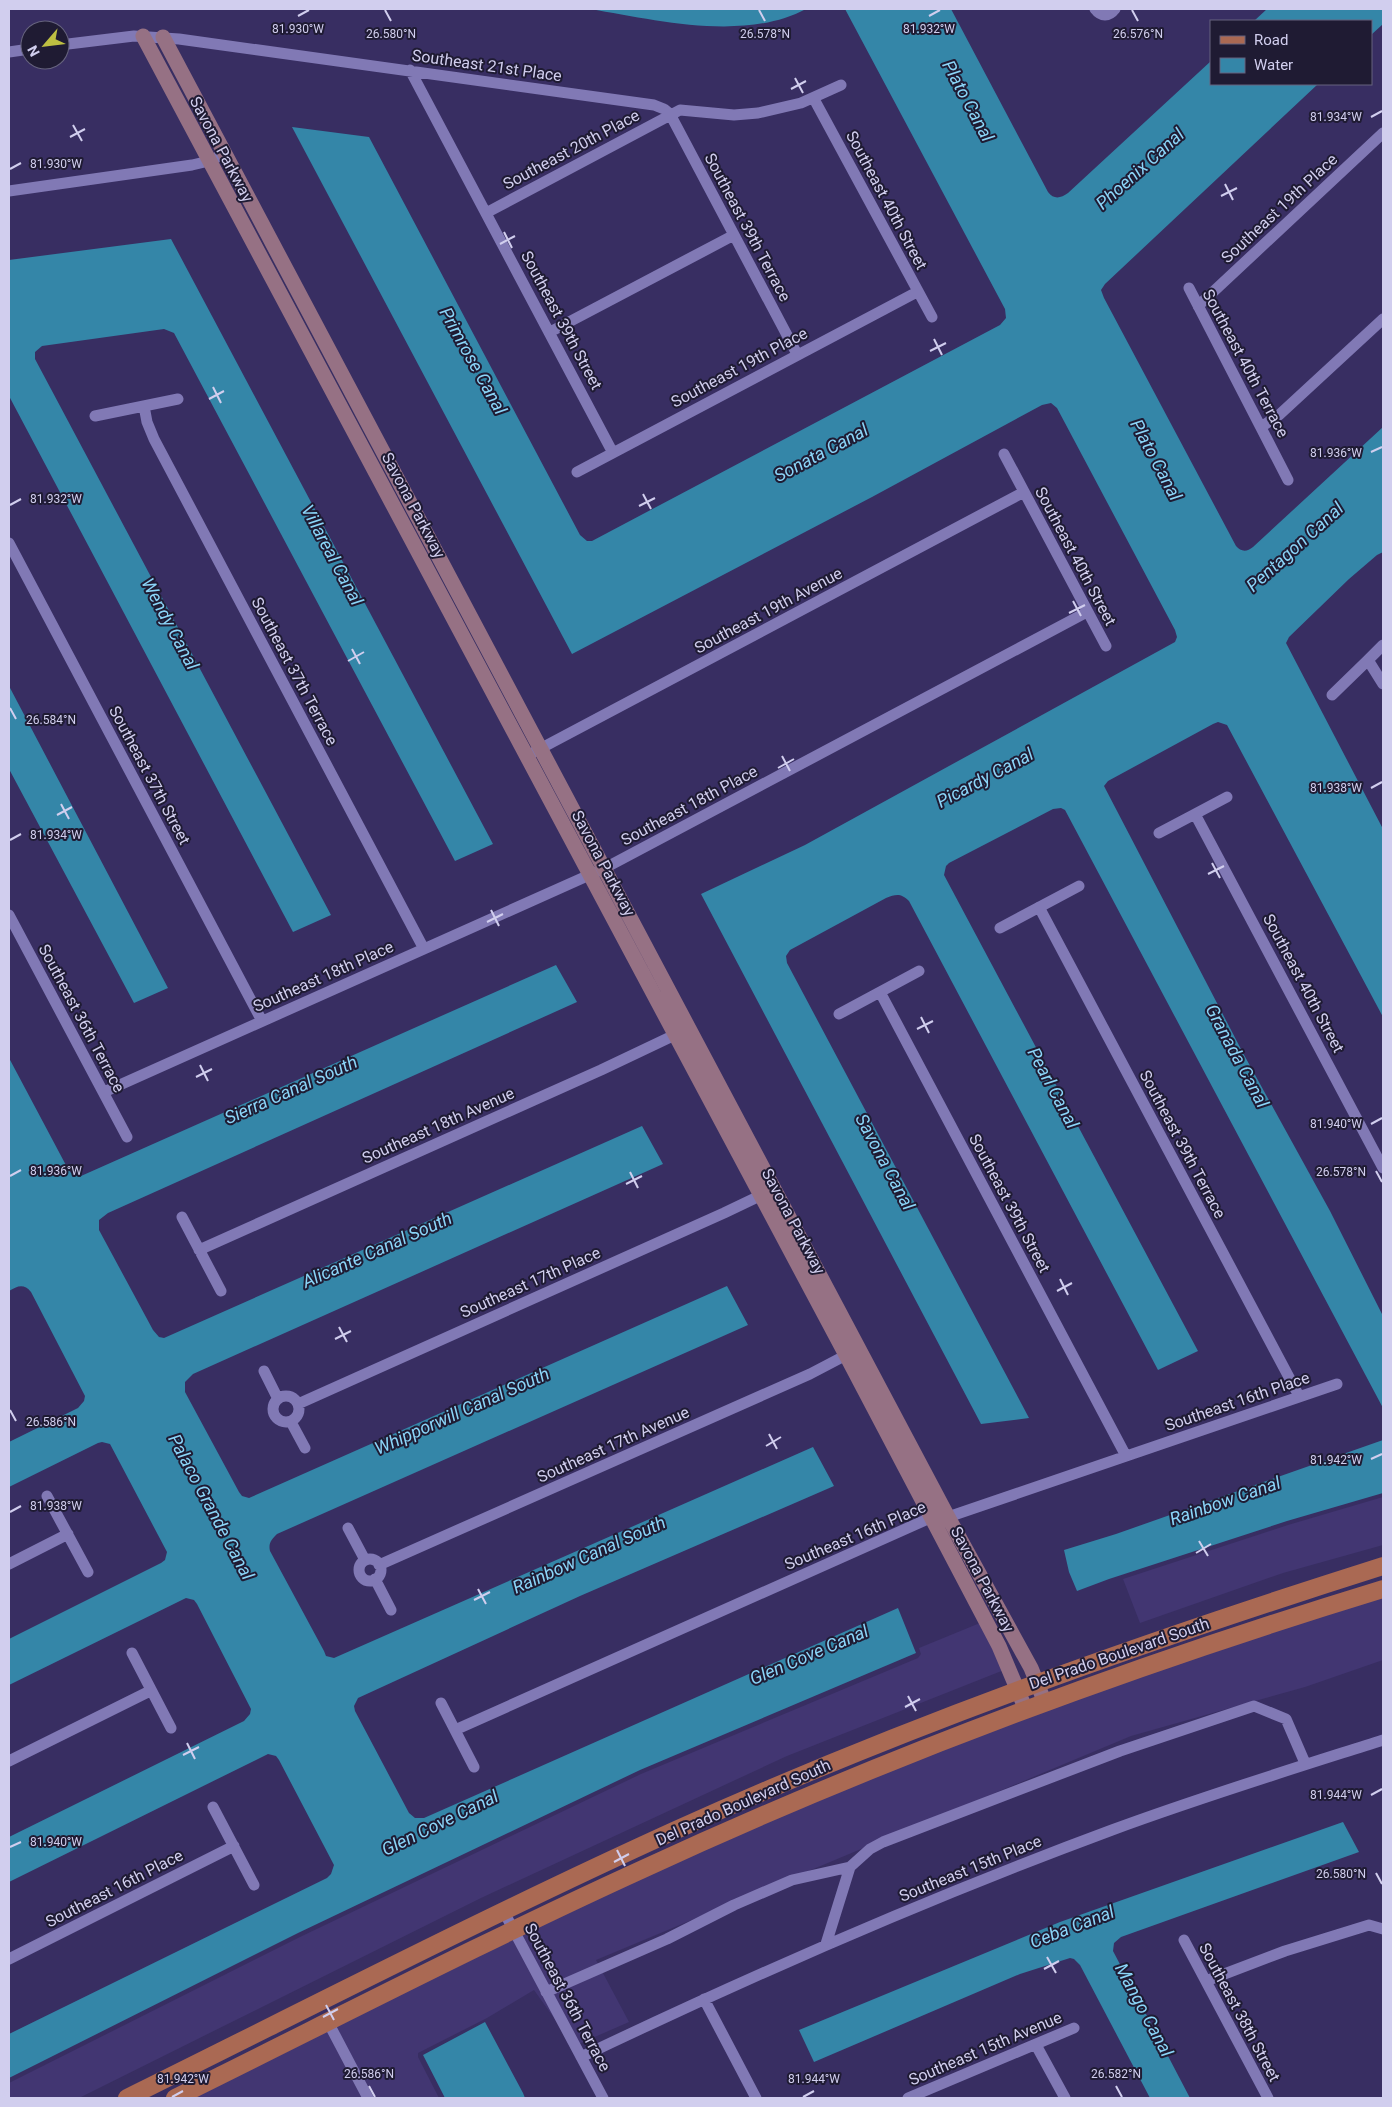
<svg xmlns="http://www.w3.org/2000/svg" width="1392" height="2107" viewBox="0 0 1392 2107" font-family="Roboto,sans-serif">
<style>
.built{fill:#423672}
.water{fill:#3486a8}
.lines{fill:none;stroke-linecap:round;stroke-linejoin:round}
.street{stroke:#8179b5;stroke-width:11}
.secondary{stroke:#967184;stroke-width:15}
.primary{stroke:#aa6953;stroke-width:18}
.ticks{fill:none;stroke:#d1ceee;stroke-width:2}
.labels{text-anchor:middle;stroke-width:4;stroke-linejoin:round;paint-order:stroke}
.street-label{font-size:16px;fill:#d1ceee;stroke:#1f1b33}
.water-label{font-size:18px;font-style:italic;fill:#8bd5f8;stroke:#1f1b33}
.ticks-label{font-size:12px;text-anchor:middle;fill:#d1ceee;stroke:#1f1b33;stroke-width:4;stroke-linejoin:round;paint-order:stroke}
</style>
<rect width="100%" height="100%" fill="#382e62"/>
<path class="built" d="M1383 1497V1545L1283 1573 1140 1623 1123 1579 1288 1525Z
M1383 1595V1660L1305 1687 1131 1736 596 1960 629 2022 574 2046 534 1990 487 2018 418 2053V2057L439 2098H187L332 2026 742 1830 1061 1703Z
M980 1623 1004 1670 787 1756 481 1898 79 2098H9V2083L300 1937 641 1774 918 1658 921 1654 919 1648Z"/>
<path class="water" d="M590 9H806C744 42 656 20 590 9Z
M845 9H951L1048 192C1054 200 1061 198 1068 193L1211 61V84H1318L1105 284 1101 290 1104 298 1236 546C1241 552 1247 552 1253 547L1383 427V552L1377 555 1349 579 1289 637 1286 643 1383 829V1017L1227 725 1218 722 1213 724 1108 781 1104 786 1243 1053 1330 1211 1383 1316V1408L1065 810 1061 808 1053 809 949 863 946 866 944 875 1198 1351 1158 1370 909 901C901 893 896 894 886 898L790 950 786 956 787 963 1029 1418 981 1424 701 894 805 845 1175 642 1177 637 1175 630 1057 408 1051 403 1042 405 872 497 572 654 292 127 369 137 580 535 587 541H592L1000 325 1006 318 1005 309Z
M1267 9H1383V24L1371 35V21H1254Z
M171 239 493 844 455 861 174 333 164 329 42 346 35 352V359L331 915 293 932 9 396V260Z
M9 686 168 988 134 1003 9 769Z
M556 965 577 1002 108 1213 99 1220V1230L153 1330 159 1337 164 1338 642 1126 663 1164 193 1374 185 1382V1392L239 1492 242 1496 249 1498 727 1286 748 1325 277 1534C272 1539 268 1543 270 1551L324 1651 326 1656 334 1658 813 1447 834 1486 580 1596 358 1698 354 1706 355 1711 409 1813 415 1818H424L898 1608 916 1653 640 1770 298 1933 9 2078V2034L327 1878 331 1874 334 1865 279 1760 276 1756 268 1754 9 1882V1837L244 1721 250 1714 251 1709 197 1604 194 1600 186 1598 9 1685V1639L161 1563 165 1560 167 1552 110 1444 102 1442 98 1443 9 1487V1442L78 1408 84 1401 85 1396 31 1292C24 1283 17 1286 9 1291V1058L68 1169 71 1173 81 1176Z
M1383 1440V1493L1287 1521 1109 1579 1077 1591 1069 1572 1064 1550 1116 1534Z
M1343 1822 1359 1852 1121 1937 1114 1943 1113 1951 1190 2098H1150L1080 1965 1074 1959 1070 1958 1020 1974 814 2062 799 2030 1060 1922Z
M485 2022 523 2093 525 2098H445L423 2055Z"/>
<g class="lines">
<path class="street" d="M1095 9C1101 17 1109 17 1115 9
M60 45 134 36 179 39 654 105 664 109 670 114 797 354
M9 52 30 49
M410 70 613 453
M814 99 932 317
M9 191 192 165 209 161 224 154
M486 213 680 110 734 115 758 113 801 103 841 85
M1189 288 1288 480
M1198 306 1383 133
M550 332 734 235
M144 406 147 422 154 439 424 949
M95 416 178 399
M1261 427 1279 415 1383 319
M1004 454 1106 646
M577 472 917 292
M9 543 262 1021
M1383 645 1368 660 1383 684
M1332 695 1368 660
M534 752 1024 492
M1195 814 1227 797
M1159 833 1195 814 1383 1168
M1039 907 1299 1396
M9 915 127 1137
M1000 928 1079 886
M880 992 1126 1456
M839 1014 919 971
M104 1092 605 868 1087 612
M182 1217 221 1291
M199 1250 601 1070 681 1032
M264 1371 278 1399
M273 1409a13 13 0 1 1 26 0a13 13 0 1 1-26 0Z
M298 1404 724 1213 768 1192
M291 1422 305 1448
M47 1496 88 1572
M348 1528 365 1560
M359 1570a11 11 0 1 1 22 0a11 11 0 1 1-22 0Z
M9 1564 68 1534
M379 1565 810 1374 852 1352
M375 1579 391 1610
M132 1653 171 1728
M441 1703 474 1767
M455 1730 930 1518 948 1517 1337 1384
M9 1761 150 1691
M213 1807 254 1885
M504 1912 603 2098
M1184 1940 1268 2098
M826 1944 850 1867 870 1849 883 1842 1120 1751 1254 1706 1286 1719 1305 1763
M9 1959 234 1846
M1206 1981 1285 1951 1369 1925 1383 1929
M546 1992 667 1939 734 1905 792 1880 850 1867
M704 1999 756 2098
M328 2022 368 2098
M1036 2045 1065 2098
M581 2057C755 1974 931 1897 1112 1830 1201 1797 1292 1769 1383 1740
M908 2098 1074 2028"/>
<path class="secondary" d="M143 36 846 1355 999 1646 1026 1710
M163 37 948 1517 1031 1668 1045 1703"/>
<path class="primary" d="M127 2098C309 2008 491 1914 676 1830 906 1726 1143 1642 1383 1566
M175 2098C331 2021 485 1941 643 1869 883 1758 1131 1666 1383 1589"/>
</g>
<path class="ticks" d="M385 10 391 21M759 10 765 21M1132 10 1138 21M298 16 309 10M929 16 940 10M795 78 803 93M791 89 806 81M1371 117 1382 111M73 125 82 141M70 137 85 129M10 169 21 163M1225 184 1233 200M1221 196 1237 188M504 232 512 248M500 244 515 236M934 339 942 355M930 351 946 343M213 387 221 403M209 399 224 391M1371 452 1382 447M643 494 651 509M10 505 21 499M639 506 655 498M1073 601 1081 616M1069 613 1085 605M352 649 360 664M348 661 364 652M10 708 16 719M782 756 790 771M778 768 794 759M1371 788 1382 782M61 804 69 819M57 815 72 807M10 840 21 834M1212 863 1220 878M1208 874 1224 866M491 910 499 926M487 922 503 914M921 1017 929 1033M917 1029 933 1021M200 1065 208 1081M196 1077 212 1069M1371 1124 1382 1118M1376 1171 1382 1182M630 1172 638 1188M10 1176 21 1170M626 1184 642 1176M1060 1279 1068 1295M1057 1291 1072 1283M339 1327 347 1342M335 1339 351 1331M10 1410 16 1421M769 1434 777 1449M766 1446 781 1437M1371 1459 1382 1454M10 1512 21 1506M1199 1541 1208 1556M1196 1553 1211 1544M478 1589 486 1604M474 1600 490 1592M908 1696 916 1711M905 1707 920 1699M187 1743 195 1759M183 1755 199 1747M1371 1795 1382 1789M10 1847 21 1842M617 1850 625 1866M614 1862 629 1854M1376 1873 1382 1884M1047 1957 1056 1973M1044 1969 1059 1961M326 2005 334 2020M323 2017 338 2009M369 2086 375 2097M1116 2086 1122 2097M172 2097 183 2091M803 2097 814 2091"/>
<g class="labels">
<g class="street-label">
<text transform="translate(487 65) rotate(8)" y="6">Southeast 21st Place</text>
<text transform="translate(222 149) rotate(62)" y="6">Savona Parkway</text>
<text transform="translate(571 149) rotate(-28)" y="6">Southeast 20th Place</text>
<text transform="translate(887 200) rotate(62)" y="6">Southeast 40th Street</text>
<text transform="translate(1279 208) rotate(-43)" y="6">Southeast 19th Place</text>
<text transform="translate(748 227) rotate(62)" y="6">Southeast 39th Terrace</text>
<text transform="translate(562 320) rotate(62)" y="6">Southeast 39th Street</text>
<text transform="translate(1246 363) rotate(62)" y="6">Southeast 40th Terrace</text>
<text transform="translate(739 367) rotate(-28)" y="6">Southeast 19th Place</text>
<text transform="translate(414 505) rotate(62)" y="6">Savona Parkway</text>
<text transform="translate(1076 556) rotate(62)" y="6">Southeast 40th Street</text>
<text transform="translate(768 610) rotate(-28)" y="6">Southeast 19th Avenue</text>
<text transform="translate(295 671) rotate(62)" y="6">Southeast 37th Terrace</text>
<text transform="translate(150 775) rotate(62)" y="6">Southeast 37th Street</text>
<text transform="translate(689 805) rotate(-28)" y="6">Southeast 18th Place</text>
<text transform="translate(604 863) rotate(62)" y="6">Savona Parkway</text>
<text transform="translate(323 976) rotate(-24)" y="6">Southeast 18th Place</text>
<text transform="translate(1304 983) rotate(62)" y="6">Southeast 40th Street</text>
<text transform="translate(82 1018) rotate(62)" y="6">Southeast 36th Terrace</text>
<text transform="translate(438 1125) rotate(-24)" y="6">Southeast 18th Avenue</text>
<text transform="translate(1183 1144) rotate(62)" y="6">Southeast 39th Terrace</text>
<text transform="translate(1010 1203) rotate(62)" y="6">Southeast 39th Street</text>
<text transform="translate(794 1221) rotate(62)" y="6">Savona Parkway</text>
<text transform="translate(530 1282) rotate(-24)" y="6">Southeast 17th Place</text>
<text transform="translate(1237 1401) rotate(-19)" y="6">Southeast 16th Place</text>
<text transform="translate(613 1444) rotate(-24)" y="6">Southeast 17th Avenue</text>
<text transform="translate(855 1535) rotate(-23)" y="6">Southeast 16th Place</text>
<text transform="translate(983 1579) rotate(62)" y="6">Savona Parkway</text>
<text transform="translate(1119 1653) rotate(-19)" y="6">Del Prado Boulevard South</text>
<text transform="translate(743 1802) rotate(-24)" y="6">Del Prado Boulevard South</text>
<text transform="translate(970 1868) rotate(-22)" y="6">Southeast 15th Place</text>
<text transform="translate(114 1888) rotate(-27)" y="6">Southeast 16th Place</text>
<text transform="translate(568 1997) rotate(62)" y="6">Southeast 36th Terrace</text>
<text transform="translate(1240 2012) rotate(62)" y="6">Southeast 38th Street</text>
<text transform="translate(985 2048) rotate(-23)" y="6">Southeast 15th Avenue</text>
</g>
<g class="water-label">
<text transform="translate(968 101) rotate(62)" y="6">Plato Canal</text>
<text transform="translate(1140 169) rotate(-42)" y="6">Phoenix Canal</text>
<text transform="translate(473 361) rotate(61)" y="6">Primrose Canal</text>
<text transform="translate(821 453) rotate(-28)" y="6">Sonata Canal</text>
<text transform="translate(1156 460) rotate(62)" y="6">Plato Canal</text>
<text transform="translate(1295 547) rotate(-42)" y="6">Pentagon Canal</text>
<text transform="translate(332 555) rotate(62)" y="6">Villareal Canal</text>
<text transform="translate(170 624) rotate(62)" y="6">Wendy Canal</text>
<text transform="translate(985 778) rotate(-28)" y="6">Picardy Canal</text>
<text transform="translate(1237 1056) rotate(62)" y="6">Granada Canal</text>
<text transform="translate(1053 1088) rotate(62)" y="6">Pearl Canal</text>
<text transform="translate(291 1090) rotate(-24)" y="6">Sierra Canal South</text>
<text transform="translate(885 1162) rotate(62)" y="6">Savona Canal</text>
<text transform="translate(377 1250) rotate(-24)" y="6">Alicante Canal South</text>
<text transform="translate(462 1411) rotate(-24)" y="6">Whipporwill Canal South</text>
<text transform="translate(1225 1501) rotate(-19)" y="6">Rainbow Canal</text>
<text transform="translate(211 1507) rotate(62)" y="6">Palaco Grande Canal</text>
<text transform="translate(589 1555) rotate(-24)" y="6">Rainbow Canal South</text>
<text transform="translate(809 1655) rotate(-23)" y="6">Glen Cove Canal</text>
<text transform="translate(440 1823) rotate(-26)" y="6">Glen Cove Canal</text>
<text transform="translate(1072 1927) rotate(-21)" y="6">Ceba Canal</text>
<text transform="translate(1144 2010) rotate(62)" y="6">Mango Canal</text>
</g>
</g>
<g class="ticks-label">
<text x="298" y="33">81.930°W</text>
<text x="929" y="33">81.932°W</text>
<text x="391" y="38">26.580°N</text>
<text x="765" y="38">26.578°N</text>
<text x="1138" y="38">26.576°N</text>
<text x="1336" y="121">81.934°W</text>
<text x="56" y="168">81.930°W</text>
<text x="1336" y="457">81.936°W</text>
<text x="56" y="503">81.932°W</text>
<text x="51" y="724">26.584°N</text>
<text x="1336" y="792">81.938°W</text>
<text x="56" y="839">81.934°W</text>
<text x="1336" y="1128">81.940°W</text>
<text x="56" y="1175">81.936°W</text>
<text x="1341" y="1176">26.578°N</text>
<text x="51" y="1426">26.586°N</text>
<text x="1336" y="1464">81.942°W</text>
<text x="56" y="1510">81.938°W</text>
<text x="1336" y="1799">81.944°W</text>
<text x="56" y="1846">81.940°W</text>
<text x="1341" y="1878">26.580°N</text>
<text x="369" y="2078">26.586°N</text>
<text x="1116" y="2078">26.582°N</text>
<text x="183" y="2083">81.942°W</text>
<text x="814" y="2083">81.944°W</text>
</g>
<rect width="1392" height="2107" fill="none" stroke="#d1ceee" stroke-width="20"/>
<rect x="1210" y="20" width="162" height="65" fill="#1f1b33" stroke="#66637e"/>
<rect x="1220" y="36" width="25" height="8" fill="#aa6953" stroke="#66637e"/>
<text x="1254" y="45" font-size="15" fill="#d1ceee">Road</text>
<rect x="1220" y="58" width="25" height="15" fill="#3486a8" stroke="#66637e"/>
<text x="1254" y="70" font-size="15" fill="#d1ceee">Water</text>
<g transform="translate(45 45) rotate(242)"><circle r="24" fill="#1f1b33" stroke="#66637e"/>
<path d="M0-4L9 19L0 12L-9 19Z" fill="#bebf42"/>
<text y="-8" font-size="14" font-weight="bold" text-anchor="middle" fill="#d1ceee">N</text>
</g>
</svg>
